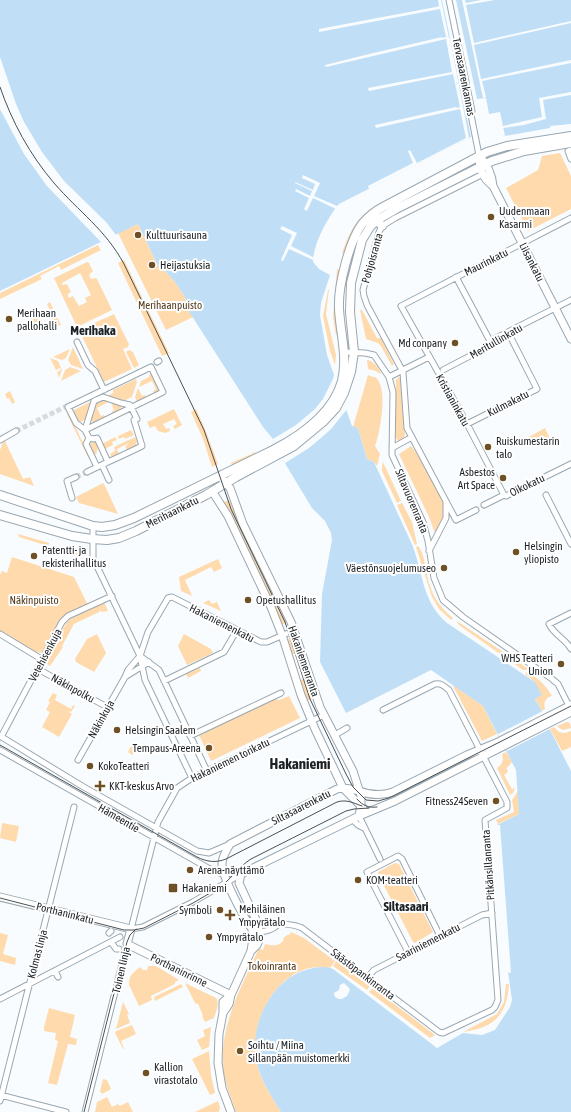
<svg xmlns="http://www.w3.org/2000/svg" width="571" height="1112" viewBox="0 0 571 1112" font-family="'Asap Condensed',sans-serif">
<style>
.green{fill:#fedaad;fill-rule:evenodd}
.water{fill:#c0dff6}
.pier{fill:#f9fcfe}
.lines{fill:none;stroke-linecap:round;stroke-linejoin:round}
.street-tunnel{stroke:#d8dbdd;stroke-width:5;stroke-dasharray:5 2.5;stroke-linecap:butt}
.street-casing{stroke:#99a7b1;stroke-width:7}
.secondary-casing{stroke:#99a7b1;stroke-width:9}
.primary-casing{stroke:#99a7b1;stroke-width:10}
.street{stroke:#fff;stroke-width:5}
.secondary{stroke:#fff;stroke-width:7}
.primary{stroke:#fff;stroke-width:8}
.tram{stroke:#4b5053;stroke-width:1}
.poi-dot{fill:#6f5025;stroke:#fff;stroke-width:1.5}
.labels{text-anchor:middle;stroke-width:4;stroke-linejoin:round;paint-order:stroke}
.street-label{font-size:11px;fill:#1b2024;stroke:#fff}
.poi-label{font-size:11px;fill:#1b2024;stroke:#fff;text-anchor:start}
.park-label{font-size:11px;fill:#533b1b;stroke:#fff}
.quarter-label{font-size:13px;font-weight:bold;fill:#1b2024;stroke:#fff}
.district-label{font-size:15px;font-weight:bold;fill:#1b2024;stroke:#fff}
</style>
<rect width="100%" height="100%" fill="#f9fcfe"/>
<path class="green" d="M560 153 571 176V209L528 231 506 188 538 170 542 156Z
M382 202 383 204 354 232 344 254 342 253C351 228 358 215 382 202Z
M138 224 159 268 166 272 175 282 185 297 188 310 193 317 166 330 118 233Z
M98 245 101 250 61 270 59 266 40 276 42 279 0 299V293Z
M124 260 169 353 162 356 118 263Z
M87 262 89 263 93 271 89 275 91 279 96 278 97 279 112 310 77 327 54 278ZM80 273 91 295 85 298 87 302 79 306 73 296 69 298 68 297V294L71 292 67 284 63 285 62 283Z
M337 269 340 270 338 334 336 335 333 317Z
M329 289 326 314 336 355 335 365 330 351 323 316 328 290Z
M50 302 61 325 58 326 55 321 53 322 49 314 51 313 47 304Z
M360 310H362L377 338H381L394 364 392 366 381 346 378 343 366 339Z
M35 313 41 325 35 328 34 327 39 324 38 323 33 325 29 316Z
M114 314 129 344 128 347 123 349 132 369 104 382 79 330Z
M73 347 83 369 71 365 68 360Z
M70 349 66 358 62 360 53 357Z
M129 350 133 352 139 365 134 368 126 352Z
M50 358 58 361 62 370 59 378 57 372 61 370 60 368 56 370Z
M367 360C374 361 378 367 381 373L380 374 376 371 368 369Z
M70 367 81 371 61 381 65 370Z
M152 371 161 390 155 394 153 391 156 389 152 381 139 387 141 381 149 377 150 373Z
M368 375C369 376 374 377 375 377 389 386 380 433 375 446L380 454 377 466 374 462 367 459 358 428 353 427Z
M399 377 401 378 405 435 404 438 398 441 396 438 395 433 396 412V380Z
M136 379 137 382 132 397 121 402 111 398 109 395 113 393V390Z
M138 388 142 396 145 395 146 398 137 402 135 397Z
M10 391 15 402 12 404 9 398 7 399 5 394Z
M103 399 110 401 97 408 101 416 104 415 105 418 93 423 90 417 95 403Z
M90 402 91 405 86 419 81 422 77 420 72 411Z
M111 402 120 405 122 410 113 414 112 411 114 410Z
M174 409 182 425 175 429 173 426 177 424 174 419 163 424 166 429 169 428 170 431 165 433 158 431 155 426 150 428 147 422Z
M196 409 205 429 218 464 212 467 203 439 191 412Z
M68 412 69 413 90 458 88 457 67 414Z
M545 428 551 441 543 445 541 441 534 445 533 442 528 445 525 439Z
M131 430 134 435 125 439 124 437 119 439 118 436Z
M115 437 117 440 112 442 113 445 105 449 102 444Z
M135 437 137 441 135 448 130 450 129 449 127 450 125 446 128 445 127 444 117 449 119 455 115 457 111 456 110 454 115 451 114 447Z
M4 439 23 479 30 477 34 486 0 474V450Z
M96 440 99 445 96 454 93 455 88 445Z
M411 446 417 454 444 502V518L436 536 429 517 399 454Z
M254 452 256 455 232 466 231 463 251 454 252 455H253L252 453Z
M383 462 401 501 397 503 382 471V466Z
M103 483 105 486 118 514 79 503 76 497Z
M229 500 287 622 282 625 224 502Z
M402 503 412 522 417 544 415 545 397 505Z
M18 534 49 543 48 546 19 537Z
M53 545 81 553 82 557 52 548Z
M418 546C424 553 424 561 426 570 430 591 436 604 453 618L451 620 439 609 432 597 416 547Z
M12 557 74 577 88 605 66 616 45 651C35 657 20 644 11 638L10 635 7 636 0 632V575L2 571 7 573Z
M218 559 222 568 214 572 211 567 185 580 192 596 181 591 179 577Z
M209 600 212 604 217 602 221 611 203 603Z
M104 602 108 611 102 612 100 610 99 612 74 624 62 646 63 647 50 666 44 662 67 622 70 619Z
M457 621 527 668V670H523L463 628 458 624Z
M97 634 106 653 94 672 76 662 75 659 87 639Z
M184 634 211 649 213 653 187 665 178 646Z
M293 638 297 653 292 654 287 639Z
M200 668 201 671 188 678 186 674Z
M527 672C537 677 546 685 552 696 546 697 543 703 545 709L542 711 535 698V682L525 674Z
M305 679 312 699 307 701 300 680Z
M452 684 483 706 497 734 482 741Z
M53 693 57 695 55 700 71 709 73 705 75 706 71 712 69 711V712L72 714 59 737 42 727 50 712 46 710 50 702 48 701Z
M289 696 300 718 211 761 199 735 274 699 279 700Z
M567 722 570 723 571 728 563 730 558 727 557 726Z
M554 727C559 734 564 734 571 731V747L562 751 550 729Z
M135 742 138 747 135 753 132 755 128 752 132 744Z
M506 752 512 762 506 769 508 770 507 773 504 775 512 789 515 788 513 793 510 795 497 768C502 765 504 760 502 754Z
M518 791 519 814 498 824 496 820 514 812 512 800Z
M2 823 19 826 16 842 0 838Z
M395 863 399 864 433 932 415 943 413 942 378 874V872Z
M291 932 304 938 335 961 330 968C282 959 249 1018 256 1059 259 1079 271 1095 281 1112H236C232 1101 228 1091 225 1080 215 1033 240 990 259 948L263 950 265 944C270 945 278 947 282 942 286 937 280 940 286 936 291 932 288 938 291 932Z
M0 933 8 935 3 954 16 958 15 965 0 961Z
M336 961 370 986 367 990 333 966Z
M148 966H156L179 980 175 982V984L151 996 152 1000 139 1006 129 985C128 976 133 973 140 967L143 970H147Z
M185 983 216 998C220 1003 216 1011 214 1018L205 1022 202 1016 203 1015 198 1004 195 1003Z
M181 984 183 987 155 1001 154 997Z
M506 984H509C507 1015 494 1028 463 1032L497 1014 504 1002Z
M373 988 435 1035 430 1038 369 992Z
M123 1002 129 1014 127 1015 130 1023 116 1029Z
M49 1008 75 1015 70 1037 77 1039 76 1045 68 1044 57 1085 48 1083 58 1041 55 1040 56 1033 44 1031V1027Z
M132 1025 136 1034 121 1041 124 1049H123L115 1033 116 1031Z
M211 1027 209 1047 202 1050 197 1040 205 1036 203 1030Z
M209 1051 211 1075 215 1093 210 1095 192 1059Z
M103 1079 107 1080 111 1089 102 1094 100 1091Z
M107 1097 112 1107 118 1104 120 1106 128 1102 133 1112H95L97 1102Z
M218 1101 220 1107 219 1112H195Z"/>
<path class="water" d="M0 0H442L471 137 339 204C328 217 313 244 313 262L319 269 330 275 321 303 320 315 327 355 352 426 358 428 367 459 374 462C386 488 398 514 410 540 424 570 420 600 447 623L535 682 542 695 535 699 542 711 541 712 571 771V1112H281C270 1094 257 1075 255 1053 252 1020 274 977 309 969 317 967 325 966 333 969L437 1048 463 1033 482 1035 495 1030 510 1007 512 1000 508 972 510 973 499 825H497L519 814 516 770 483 706 431 670 346 713 320 662 322 594 332 540 331 533 325 521 312 508 286 465 273 439 263 427 188 310 185 297 175 282 166 272 159 268 138 224 0 291Z
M456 0H571V124L550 126V128L505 136 500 112 489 114 486 98 477 99Z"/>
<path class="pier" d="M438 0H441L449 38H450L469 138 369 189 368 186 413 163 408 151 410 150 417 163 466 138 460 109 376 128 375 125 456 107 457 108 460 107 453 74 369 91 368 88 452 72 446 39 326 67 325 65 365 55 442 37V38L446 37 440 9 319 32V29L436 7 439 6Z
M462 0H465L466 3 481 0H495L466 5 474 43 571 21V23L474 45 481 79 571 60V63L482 81 486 97 483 98Z
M0 57 16 104 24 122 42 152 64 181 106 222 116 235 101 242 47 186 24 154 0 109Z
M571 92V95L543 100 546 119 524 125 503 128V126L542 117 539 98Z
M303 175 320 183 314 196 337 206V207L336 209 313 198 307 211 304 209 309 198 295 191 296 189 310 196 312 191 295 183V182L313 190 315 184 302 178Z
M282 226 297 233 291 246 313 257V260L289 249 283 261 281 260 292 235 280 229Z
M335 371 348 408 331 429 321 438 309 448 285 463 273 439 296 425 315 409 323 399 333 379Z
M541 712 550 729 507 751 498 734Z
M498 825H500L511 973 508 972Z
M344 983 349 988 350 990 347 996 342 999H339L335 997 334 993 339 990 340 985Z"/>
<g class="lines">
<path class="street-tunnel" d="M16 431 71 404
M76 477 87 472"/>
<defs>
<path id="street" d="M449 0 472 111 471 115 479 155
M571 150 568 151 571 159
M456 277 490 341
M77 342 88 365 95 371 104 390
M344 352 365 353 374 355 389 377 393 392 392 455 423 522 428 541 434 578 443 600 463 617 552 679 558 684 570 708
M157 362 159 361
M151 367 163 392 85 430 76 423 68 407Z
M443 370 489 346 490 341 571 300
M389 377 429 357
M467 424 537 389 508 332
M89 438 94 439 97 438 108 462
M0 440 16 431
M392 448 412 437
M102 465 109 480
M87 472C105 463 124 455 142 446L134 420 137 419 130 405 121 403 103 397 94 401 85 430 89 438 86 444 97 467
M504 495 465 420 401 306 571 218
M546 495 571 544
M72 498 67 481 76 477
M484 505 504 495 506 496 571 464
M476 510 456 520 407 428 403 372 367 305 364 296 363 290 379 232 382 226 395 218 483 174
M93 526V558L140 656 145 680 192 778
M429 551 446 518V502
M0 634 43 660
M571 649C566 639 554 635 549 624L571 613
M140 656 159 670 207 771
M38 669 107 707
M125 677 149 662
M164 681 224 652 237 630
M335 735 347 728
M0 736 82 786 197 851 209 853 230 844
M190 736 281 693
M1 737 62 622 68 616 112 596
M0 750 208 868 220 873 238 874
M78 760 125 677 128 670 140 656 148 632 168 598 172 597 261 642H267L295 630
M361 820 380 859
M354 821 358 825 364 828
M241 874 193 902 143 927 131 929 158 822 177 788 192 778 324 715
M256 925C264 920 271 922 279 923 287 925 294 924 302 928L439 1032 443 1033 492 1010 495 1007 498 1000 485 820 507 808V802L449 690C444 686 441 683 435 684L383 710
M257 931C266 933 273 929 279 924
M109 933 111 931
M111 942 116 949H119
M408 952 367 872 398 856 402 859 440 936
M55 971 58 977
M368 977 374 970 482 915 492 913
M0 999 120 937
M0 1095 66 1112
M0 1101C24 1003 50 905 74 807
M85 1112 127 944"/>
<path id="secondary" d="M479 155C487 164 492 173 493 186L571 339
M479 155C479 168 482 178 493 186
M223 480 230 488 243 524 291 622 320 707 353 771 361 796V804L359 816
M212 491 228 516 271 607 282 635 301 695 315 729 343 788 363 808
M0 897 131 929 127 944 231 995
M251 951 253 938 252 929C244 918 222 877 222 864 222 856 227 850 230 844L337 789C344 787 351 789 359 791 370 795 382 796 393 792L467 755 496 743 571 705
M223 1013 229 1004 231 995 251 951 257 945 260 938 258 924 239 883 241 874 359 816 395 801 571 712
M231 1112 222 1088 218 1063 219 1034 223 1013V1002L231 995"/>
<path id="primary" d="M377 220 382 226
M0 495 93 526 102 527 115 525 134 518 273 450C300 436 333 413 342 381 348 356 340 333 339 308 338 286 349 242 362 224 368 217 375 211 383 207L487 152 507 146 571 136
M0 515 72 536 92 539 107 540 119 538 136 531 206 495 236 477 294 446 323 422 336 408 344 393 351 372 354 352 350 312 351 283 362 240 370 227 377 220 396 209 492 161 524 151 571 143"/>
</defs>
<use href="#street" class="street-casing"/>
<use href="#secondary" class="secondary-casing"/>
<use href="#primary" class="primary-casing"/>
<use href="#street" class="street"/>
<use href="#secondary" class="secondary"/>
<use href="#primary" class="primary"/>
<path class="tram" d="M0 87C12 122 30 155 54 183 79 212 105 229 124 264L204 430 231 509 285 622 310 699 346 774 353 787 366 800 378 801 389 798 571 706
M0 745 197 857C207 862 216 863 226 859L337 802C347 799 353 803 362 806
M357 799C363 806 369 808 377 807
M0 898 124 930H134L144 928 193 903 217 889C230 881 238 867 251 859L346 811 354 809 369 808
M84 1112 127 942 130 935 136 929"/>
</g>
<g class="poi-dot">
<circle cx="491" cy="217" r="4"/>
<circle cx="138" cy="235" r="4"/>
<circle cx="152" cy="265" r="4"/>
<circle cx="9" cy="319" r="4"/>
<circle cx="455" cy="343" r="4"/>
<circle cx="488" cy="447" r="4"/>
<circle cx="503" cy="478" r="4"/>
<circle cx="516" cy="552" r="4"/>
<circle cx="34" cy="556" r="4"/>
<circle cx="444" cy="568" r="4"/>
<circle cx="248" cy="600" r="4"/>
<circle cx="561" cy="664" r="4"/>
<circle cx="117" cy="730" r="4"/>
<circle cx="209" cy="748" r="4"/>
<circle cx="90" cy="766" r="4"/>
<path d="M98 780h4v4h4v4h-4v4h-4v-4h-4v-4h4z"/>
<circle cx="496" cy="801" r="4"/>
<circle cx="190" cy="870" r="4"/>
<circle cx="358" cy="880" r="4"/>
<rect x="168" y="883" width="10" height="10" rx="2"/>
<circle cx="220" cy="910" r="4"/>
<path d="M228 909h4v4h4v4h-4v4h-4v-4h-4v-4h4z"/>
<circle cx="209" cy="937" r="4"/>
<circle cx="240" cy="1051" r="4"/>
<circle cx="146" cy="1073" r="4"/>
</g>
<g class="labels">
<g class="street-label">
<text transform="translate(464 77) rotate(79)" y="4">Tervasaarenkannas</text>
<text transform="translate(372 258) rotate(-74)" y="4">Pohjoisranta</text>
<text transform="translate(486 262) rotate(-27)" y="4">Maurinkatu</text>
<text transform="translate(532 262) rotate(63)" y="4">Liisankatu</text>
<text transform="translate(496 341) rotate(-30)" y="4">Meritullinkatu</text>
<text transform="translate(453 400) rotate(61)" y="4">Kristianinkatu</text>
<text transform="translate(508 403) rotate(-27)" y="4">Kulmakatu</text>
<text transform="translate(527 485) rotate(-26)" y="4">Oikokatu</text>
<text transform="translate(412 501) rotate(67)" y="4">Siltavuorenranta</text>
<text transform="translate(172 512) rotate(-27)" y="4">Merihaankatu</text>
<text transform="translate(222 623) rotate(27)" y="4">Hakaniemenkatu</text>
<text transform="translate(45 655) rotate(-62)" y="4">Vetehisenkuja</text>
<text transform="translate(304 661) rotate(71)" y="4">Hakaniemenranta</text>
<text transform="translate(73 688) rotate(29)" y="4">Näkinpolku</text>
<text transform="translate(101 719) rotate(-61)" y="4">Näkinkuja</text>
<text transform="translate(230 760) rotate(-26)" y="4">Hakaniemen torikatu</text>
<text transform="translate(301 807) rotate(-27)" y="4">Siltasaarenkatu</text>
<text transform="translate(119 818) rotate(30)" y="4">Hämeentie</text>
<text transform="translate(488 865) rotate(-94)" y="4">Pitkänsillanranta</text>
<text transform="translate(65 913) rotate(14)" y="4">Porthaninkatu</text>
<text transform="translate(428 942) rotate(-27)" y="4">Saariniemenkatu</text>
<text transform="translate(37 954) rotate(-75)" y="4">Kolmas linja</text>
<text transform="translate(121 970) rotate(-77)" y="4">Toinen linja</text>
<text transform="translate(179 970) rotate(26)" y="4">Porthaninrinne</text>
<text transform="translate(363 974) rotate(37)" y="4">Säästöpankinranta</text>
</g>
<g class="poi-label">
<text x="499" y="215">Uudenmaan<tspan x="499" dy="13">Kasarmi</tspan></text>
<text x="146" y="239">Kulttuurisauna</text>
<text x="160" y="269">Heijastuksia</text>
<text x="17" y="317">Merihaan<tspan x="17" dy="13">pallohalli</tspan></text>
<text x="447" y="347" text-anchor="end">Md conpany</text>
<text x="496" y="445">Ruiskumestarin<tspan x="496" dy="13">talo</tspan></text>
<text x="495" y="476" text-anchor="end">Asbestos<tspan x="495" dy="13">Art Space</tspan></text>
<text x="524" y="550">Helsingin<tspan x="524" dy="13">yliopisto</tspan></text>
<text x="42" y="554">Patentti- ja<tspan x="42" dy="13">rekisterihallitus</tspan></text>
<text x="436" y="572" text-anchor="end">Väestönsuojelumuseo</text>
<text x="256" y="604">Opetushallitus</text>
<text x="553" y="662" text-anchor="end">WHS Teatteri<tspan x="553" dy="13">Union</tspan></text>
<text x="125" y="734">Helsingin Saalem</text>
<text x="201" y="752" text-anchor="end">Tempaus-Areena</text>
<text x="98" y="770">KokoTeatteri</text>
<text x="109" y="790">KKT-keskus Arvo</text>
<text x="488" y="805" text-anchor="end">Fitness24Seven</text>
<text x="198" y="874">Arena-näyttämö</text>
<text x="366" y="884">KOM-teatteri</text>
<text x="182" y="892">Hakaniemi</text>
<text x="239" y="913">Mehiläinen<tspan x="239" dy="13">Ympyrätalo</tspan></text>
<text x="212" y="914" text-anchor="end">Symboli</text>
<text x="217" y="941">Ympyrätalo</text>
<text x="248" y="1049">Soihtu / Miina<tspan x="248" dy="13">Sillanpään muistomerkki</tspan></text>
<text x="154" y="1071">Kallion<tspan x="154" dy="13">virastotalo</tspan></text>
</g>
<g class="park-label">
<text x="170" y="309">Merihaanpuisto</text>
<text x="34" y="604">Näkinpuisto</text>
<text x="272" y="970">Tokoinranta</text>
</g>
<g class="quarter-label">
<text x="93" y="335">Merihaka</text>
<text x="406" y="911">Siltasaari</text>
</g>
<g class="district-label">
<text x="300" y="769">Hakaniemi</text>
</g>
</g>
</svg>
